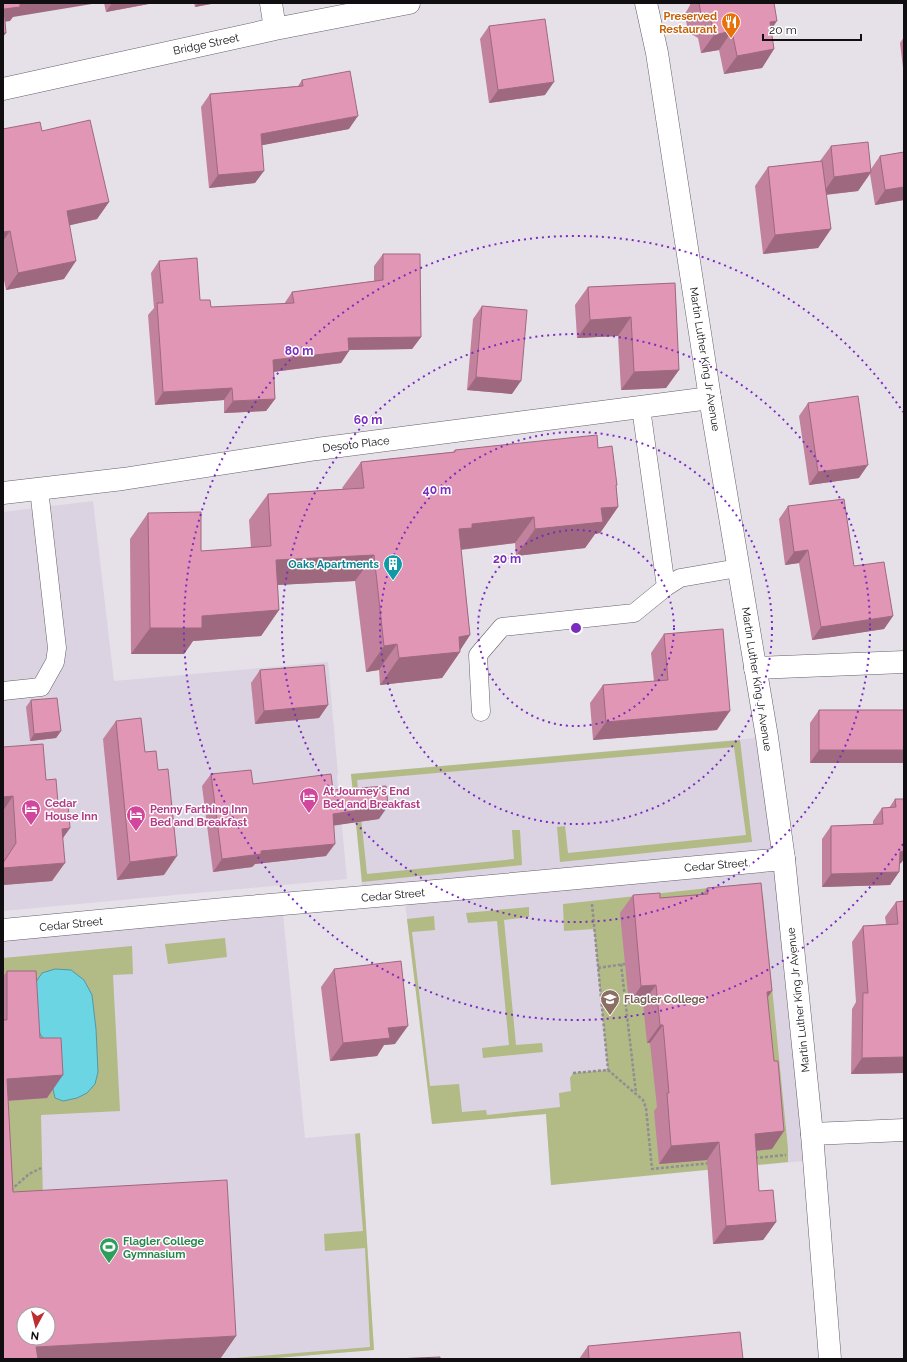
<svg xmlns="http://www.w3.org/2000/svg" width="907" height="1362" viewBox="0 0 907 1362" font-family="Raleway,sans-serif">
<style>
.built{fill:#dbd2e2;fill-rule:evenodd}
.green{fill:#b2ba85}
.water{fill:#6cd5e4;stroke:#5099a5}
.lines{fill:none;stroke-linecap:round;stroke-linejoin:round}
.service-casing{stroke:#656068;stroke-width:19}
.minor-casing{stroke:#656068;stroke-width:23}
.tertiary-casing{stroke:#656068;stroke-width:23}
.path{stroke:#918d93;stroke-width:2.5;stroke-dasharray:3 2;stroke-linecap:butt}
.service{stroke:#fff;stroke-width:18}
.minor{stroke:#fff;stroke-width:22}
.tertiary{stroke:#fff;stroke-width:22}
.wall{fill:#c2819d}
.shaded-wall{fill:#9e697f}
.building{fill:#e296b6;stroke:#9e697f;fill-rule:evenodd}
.ring{fill:none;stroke:#7b2cbf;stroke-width:2;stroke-dasharray:2 4}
.labels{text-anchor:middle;stroke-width:3;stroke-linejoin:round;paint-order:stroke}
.food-label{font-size:11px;font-weight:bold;fill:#c56008;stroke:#fff;text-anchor:end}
.street-label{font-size:11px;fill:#100e11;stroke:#fff}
.culture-label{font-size:11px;font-weight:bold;fill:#0d838f;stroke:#fff;text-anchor:end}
.hotel-label{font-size:11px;font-weight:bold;fill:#b23c85;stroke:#fff;text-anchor:start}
.education-label{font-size:11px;font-weight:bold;fill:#785e54;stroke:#fff;text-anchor:start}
.leisure-label{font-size:11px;font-weight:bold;fill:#27864d;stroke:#fff;text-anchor:start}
.centre{fill:#7b2cbf;stroke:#fff;stroke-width:2}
.ring-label{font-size:12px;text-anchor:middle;font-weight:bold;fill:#7b2cbf;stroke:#fff;stroke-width:3;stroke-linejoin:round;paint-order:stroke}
</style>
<rect width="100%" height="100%" fill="#e6e1e9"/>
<path class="built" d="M93 501 114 681 328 662 338 774 337 776 347 879 3 911V512Z
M767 737 814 1160 551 1185 546 1114 432 1124 404 894 363 897 351 774Z
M282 904 305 1138 360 1133 374 1350 264 1359H3V930ZM24 1314H48V1338H24Z"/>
<path class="green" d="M740 740 752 842 560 862 557 827 565 826 568 853 746 835 734 747 357 780 367 874 514 859 512 830H520L522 865 362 882 351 774Z
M745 884C754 886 758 889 763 896L788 1149V1162L551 1185 546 1114 432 1124 407 919 434 916 435 930 412 932 430 1086 459 1084 462 1112 486 1110 487 1115 560 1107 559 1093 571 1091 570 1078 573 1073 608 1070 594 929 564 931 563 904Z
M529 907V917L504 920 516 1045 542 1043 543 1052 483 1058 482 1048 509 1045 497 921 468 923 466 913Z
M225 938 227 957 168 964 165 944Z
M132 946 133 974 113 975 120 1111 41 1115 43 1202 3 1215V1101L46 1098 3 994V958Z
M360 1133 374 1350 264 1359H224L370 1347 365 1248 325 1251 324 1234 363 1231 355 1134Z"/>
<path class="water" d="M55 969 71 970 84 980 92 995 96 1029 98 1072 95 1084 87 1093 77 1098 63 1101 55 1098 53 1089 54 1052 40 1034 35 1017 34 985 42 973Z"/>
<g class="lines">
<defs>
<path id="service" d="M641 408 666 587
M3 691 41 687 55 662 57 648 39 489
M481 712 478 655 502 627 634 613 666 587 680 578 738 568"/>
<path id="minor" d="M271 3 275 29
M3 89 275 29 409 3
M3 493 123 479 317 449 710 398
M755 668 904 662
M3 930 235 908 447 890 784 859
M812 1134 904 1130"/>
<path id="tertiary" d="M646 3 657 53 710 398 767 737 784 859 812 1134 830 1359"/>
</defs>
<use href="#service" class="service-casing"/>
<use href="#minor" class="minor-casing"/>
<use href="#tertiary" class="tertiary-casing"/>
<path class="path" d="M592 904 608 1070
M621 964 636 1093
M598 968 625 964
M573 1073 608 1070 643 1100 646 1108 652 1169 710 1163
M755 1158 786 1155
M11 1190 29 1174 41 1168"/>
<use href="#service" class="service"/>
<use href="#minor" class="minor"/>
<use href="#tertiary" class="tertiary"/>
</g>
<path class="wall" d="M104 3H154L106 12Z
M194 3H216L195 7Z
M690 3H774L771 30 774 49 762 68 724 74 719 50 701 53 698 38 688 32 685 14 690 5Z
M489 26 545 95 489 103 480 39Z
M904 37V76L900 43Z
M302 80 349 129 262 145 255 183 209 188 201 107 210 94 298 86Z
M3 129 42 131 109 202 97 219 69 225 64 279 6 290 3 275Z
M831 146 871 169 880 156 904 152V200L875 205 870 174 858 191 826 195 831 229 818 248 763 254 755 186 768 167 820 161Z
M383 254 421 337 412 349 349 350 341 363 274 372 275 399 266 411 224 413V400L155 405 148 315 154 308 151 273 159 261 200 300 211 307 284 304 292 292 374 281V266Z
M675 283 679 370 666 388 621 390 618 336 577 338 575 305 588 287Z
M482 306 512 394 467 390 473 319Z
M808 403 859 478 809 485 799 416Z
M598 448 617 485 616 486 618 507 600 533 595 534 585 548 516 556 515 543 461 550 470 635 460 650V652L442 678 380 685 379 670 366 672 355 581 277 585 279 610 261 636 193 641 184 654H131L130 539 148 513 201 551 251 548 249 520 268 494 343 489 342 488 361 462 453 452 455 450Z
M788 506 854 566 893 616 884 629 812 640 799 563 785 565 779 519Z
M664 634 717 730 593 740 590 703 603 685 654 681 651 653Z
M260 670 328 705 319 718 255 724 251 683Z
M31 700 61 731 56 738 30 741 26 707Z
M819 710H904L810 763V723Z
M116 721 145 752 164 875 117 880 103 739Z
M3 747 46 780 70 828 63 838 52 881 3 885Z
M211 774 253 784 333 790 379 819 334 825 326 856 255 864 252 867 213 872 202 786Z
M895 799H904V859L901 863 900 864 899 872 890 885 822 887V839L831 826 873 824V821L882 808H889Z
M707 888 772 991 768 997 772 1149 756 1151 759 1191 776 1222 763 1240 713 1244 707 1160 659 1164 654 1111 657 1107 650 1043H647L643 1003 629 1004 620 913 633 895 660 898 703 894Z
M904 901V1073L851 1074 852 1009 856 1002 852 942 863 926 886 924 885 917 896 902Z
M334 969 395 1044 384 1045 377 1056 330 1061 321 987Z
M7 971 40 1038 47 1098 8 1101 13 1192 236 1336 220 1359H3V977Z
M588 1346 743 1359H579Z"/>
<path class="shaded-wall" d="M20 3H98L13 17 10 21 3 22 4 9Z
M112 3H154L106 12Z
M198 3H216L195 7Z
M777 21 765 39 770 22Z
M732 31 719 50 701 53 714 35Z
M3 33H6L3 37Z
M774 49 762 68 724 74 737 56Z
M554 82 545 95 489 103 498 90Z
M358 116 349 129 252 147 261 134Z
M264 171 255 183 209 188 218 175Z
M871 172 858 191 822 195 834 177Z
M904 187V200L875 205 885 190Z
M109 202 97 219 54 229 67 211Z
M831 229 818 248 763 254 775 235Z
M10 231 3 241V232Z
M76 261 64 279 6 290 18 273Z
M631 317 618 336 577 338 590 320Z
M421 337 412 349 339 350 348 338Z
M349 351 341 363 264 373 273 360Z
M679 370 666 388 621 390 634 372Z
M476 377 521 381 512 394 467 390Z
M232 388 224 400 155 405 163 392Z
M275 399 266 411 224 413 233 401Z
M868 465 859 478 809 485 818 472Z
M618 507 600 533 595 534 585 548 516 556 535 529 601 508Z
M534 517 515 543 456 550 459 529 472 524Z
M808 550 799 563 785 565 794 552Z
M374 555 355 581 257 586 276 560Z
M279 610 261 636 193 641 184 654H131L150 628 202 616Z
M893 616 884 629 812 640 821 627Z
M470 635 459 652H460L442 678 380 685 399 658 459 637Z
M397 644 379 670 366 672 384 646Z
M328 705 319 718 255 724 264 711Z
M730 711 717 730 593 740 606 722Z
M61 731 56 738 30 741 34 734Z
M819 750H904V763H810Z
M13 796 3 811V797Z
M388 806 379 819 324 827 333 814Z
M70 828 57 846 62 829Z
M335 844 326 856 255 864 252 867 213 872 222 859 261 851Z
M904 851V859L901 863 891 864 900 852Z
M177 856 164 875 117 880 130 862Z
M65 863 52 881 3 885V868Z
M899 872 890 885 822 887 831 874Z
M656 985 643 1003 629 1004 641 986Z
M772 991 759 1009 767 992Z
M660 1025H663L650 1043H647Z
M408 1026 395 1044 384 1045 377 1056 330 1061 343 1043 388 1028Z
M904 1057V1073L851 1074 862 1058Z
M63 1075 47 1098 3 1101 7 1079Z
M784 1131 772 1149 743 1152 755 1134Z
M719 1142 707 1160 659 1164 671 1146Z
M776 1222 763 1240 713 1244 726 1226Z
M236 1336 220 1359H28L36 1347Z"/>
<path class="building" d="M3 3H20V7L4 9 6 33H3Z
M699 3H774L777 21 770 22 774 49 737 56 732 31 714 35 711 19 701 14Z
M545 19 554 82 498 90 489 26Z
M350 71 358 116 261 134 264 171 218 175 210 94 303 86 302 80Z
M90 120 109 202 67 211 76 261 18 273 10 231 3 232V129L40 122 42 131Z
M868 142 871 172 834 177 831 146Z
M904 152V187L885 190 880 156Z
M822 161 831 229 775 235 768 167Z
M383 254H420L421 337 348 338 349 351 273 360 275 399 233 401 232 388 163 392 157 303H163L159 261 197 258 200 300H210L211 307 294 303 292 292 383 280Z
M675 283 679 370 634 372 631 317 590 320 588 287Z
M482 306 527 310 521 381 476 377Z
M858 396 868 465 818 472 808 403Z
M597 435 598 448 612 446 617 485H616L618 507 601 508 603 522 535 529 534 517 472 524V528L459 529 470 635 459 637 460 652 399 658 397 644 384 646 374 555 276 560 279 610 202 616V628H150L148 513 201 512V551L271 546 268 494 364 488 361 462 455 452V450Z
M844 499 854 566 884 562 893 616 821 627 808 550 794 552 788 506Z
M723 629 730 711 606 722 603 685 668 680 664 634Z
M324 665 328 705 264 711 260 670Z
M57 698 61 731 34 734 31 700Z
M819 710H904V750H819Z
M141 718 145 752 156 751 158 770 168 769 177 856 130 862 116 721Z
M43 744 46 780 56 779 58 804H68L70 828 62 829 65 863 3 868V863L16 843 13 796 3 797V747Z
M251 770 253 784 331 774 333 790 386 786 388 806 333 814 335 844 261 851V854L222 859 211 774Z
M895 799H904V851L900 852 899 872 831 874V826L883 824 882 808 896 807Z
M761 883 772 991 767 992 774 1061H778L784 1131 755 1134 759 1191 773 1190 776 1222 726 1226 719 1142 671 1146 667 1093H669L663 1025H660L656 985 641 986 633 895 660 893V898L708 894 707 888Z
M904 901V1057L862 1058 863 993H868L863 926 898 924 896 902Z
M401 961 408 1026 388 1028 390 1038 343 1043 334 969Z
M7 971H36L40 1038H61L63 1075 7 1079 13 1192 227 1180 236 1336 36 1347 38 1359H3V1020H7ZM24 1314H48V1338H24Z
M740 1332 743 1359H589L588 1346Z
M440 1357V1359H395Z"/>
<g class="ring">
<circle cx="576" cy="628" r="98"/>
<circle cx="576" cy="628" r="196"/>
<circle cx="576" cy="628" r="294"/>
<path d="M903 844A392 392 0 1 1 903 412"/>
</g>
<defs>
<symbol id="restaurant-pin" viewBox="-11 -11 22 30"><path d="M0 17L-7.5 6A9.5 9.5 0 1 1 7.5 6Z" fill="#e8710a" stroke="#fff"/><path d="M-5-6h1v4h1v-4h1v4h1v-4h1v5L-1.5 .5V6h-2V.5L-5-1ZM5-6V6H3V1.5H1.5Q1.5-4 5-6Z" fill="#fff"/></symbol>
<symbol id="building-pin" viewBox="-11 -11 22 30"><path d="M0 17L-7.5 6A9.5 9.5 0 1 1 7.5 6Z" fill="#0f9aa8" stroke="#fff"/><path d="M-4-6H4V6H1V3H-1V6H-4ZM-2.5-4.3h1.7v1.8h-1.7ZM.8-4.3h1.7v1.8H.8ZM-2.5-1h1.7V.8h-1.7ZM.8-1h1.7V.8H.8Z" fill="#fff"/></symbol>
<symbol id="hotel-pin" viewBox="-11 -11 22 30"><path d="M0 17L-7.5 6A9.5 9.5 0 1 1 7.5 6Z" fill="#d1479c" stroke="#fff"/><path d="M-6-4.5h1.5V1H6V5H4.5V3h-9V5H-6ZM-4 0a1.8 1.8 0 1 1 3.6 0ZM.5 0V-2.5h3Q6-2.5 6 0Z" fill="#fff"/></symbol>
<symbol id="university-pin" viewBox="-11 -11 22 30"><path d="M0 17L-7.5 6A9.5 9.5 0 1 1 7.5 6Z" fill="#8d6e63" stroke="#fff"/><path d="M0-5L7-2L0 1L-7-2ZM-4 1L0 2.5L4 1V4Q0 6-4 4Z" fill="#fff"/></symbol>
<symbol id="stadium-pin" viewBox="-11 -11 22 30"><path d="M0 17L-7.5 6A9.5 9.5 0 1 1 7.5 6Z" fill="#2e9e5b" stroke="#fff"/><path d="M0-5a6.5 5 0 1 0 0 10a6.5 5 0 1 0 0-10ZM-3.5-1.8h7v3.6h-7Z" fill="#fff"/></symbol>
</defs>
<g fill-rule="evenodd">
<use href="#restaurant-pin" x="720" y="11" width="22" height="30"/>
<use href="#building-pin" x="382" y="553" width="22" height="30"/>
<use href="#hotel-pin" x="298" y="786" width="22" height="30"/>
<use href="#hotel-pin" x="20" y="798" width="22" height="30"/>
<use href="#hotel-pin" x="125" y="804" width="22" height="30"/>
<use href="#university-pin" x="599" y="988" width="22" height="30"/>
<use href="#stadium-pin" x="98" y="1236" width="22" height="30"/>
</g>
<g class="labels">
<g class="food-label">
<text x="717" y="20">Preserved<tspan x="717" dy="13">Restaurant</tspan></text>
</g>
<g class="street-label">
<text transform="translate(206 44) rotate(-12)" y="4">Bridge Street</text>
<text transform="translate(705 359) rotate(81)" y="4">Martin Luther King Jr Avenue</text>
<text transform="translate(356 444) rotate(-7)" y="4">Desoto Place</text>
<text transform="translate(757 679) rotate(81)" y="4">Martin Luther King Jr Avenue</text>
<text transform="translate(716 865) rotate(-5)" y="4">Cedar Street</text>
<text transform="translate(393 895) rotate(-5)" y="4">Cedar Street</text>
<text transform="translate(71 924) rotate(-6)" y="4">Cedar Street</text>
<text transform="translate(798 1000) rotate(-96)" y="4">Martin Luther King Jr Avenue</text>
</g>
<g class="culture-label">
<text x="379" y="568">Oaks Apartments</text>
</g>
<g class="hotel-label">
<text x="323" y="795">At Journey's End<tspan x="323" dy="13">Bed and Breakfast</tspan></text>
<text x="45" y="807">Cedar<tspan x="45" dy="13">House Inn</tspan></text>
<text x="150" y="813">Penny Farthing Inn<tspan x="150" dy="13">Bed and Breakfast</tspan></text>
</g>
<g class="education-label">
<text x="624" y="1003">Flagler College</text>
</g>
<g class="leisure-label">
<text x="123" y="1245">Flagler College<tspan x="123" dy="13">Gymnasium</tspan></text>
</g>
</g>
<circle cx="576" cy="628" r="6" class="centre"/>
<g class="ring-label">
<text x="299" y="355">80 m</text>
<text x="368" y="424">60 m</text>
<text x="437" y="494">40 m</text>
<text x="507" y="563">20 m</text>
</g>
<rect width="907" height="1362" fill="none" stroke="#100e11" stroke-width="8"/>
<g transform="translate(36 1326) rotate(187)"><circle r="19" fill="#ffffff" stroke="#9f9fa0"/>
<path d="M0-3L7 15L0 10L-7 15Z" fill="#bd2e30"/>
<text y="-6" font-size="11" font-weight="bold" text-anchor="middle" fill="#100e11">N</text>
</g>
<path d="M763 34v6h98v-6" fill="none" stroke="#100e11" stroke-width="2"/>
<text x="769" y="34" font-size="12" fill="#100e11" stroke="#ffffff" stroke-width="3" paint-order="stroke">20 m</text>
</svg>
